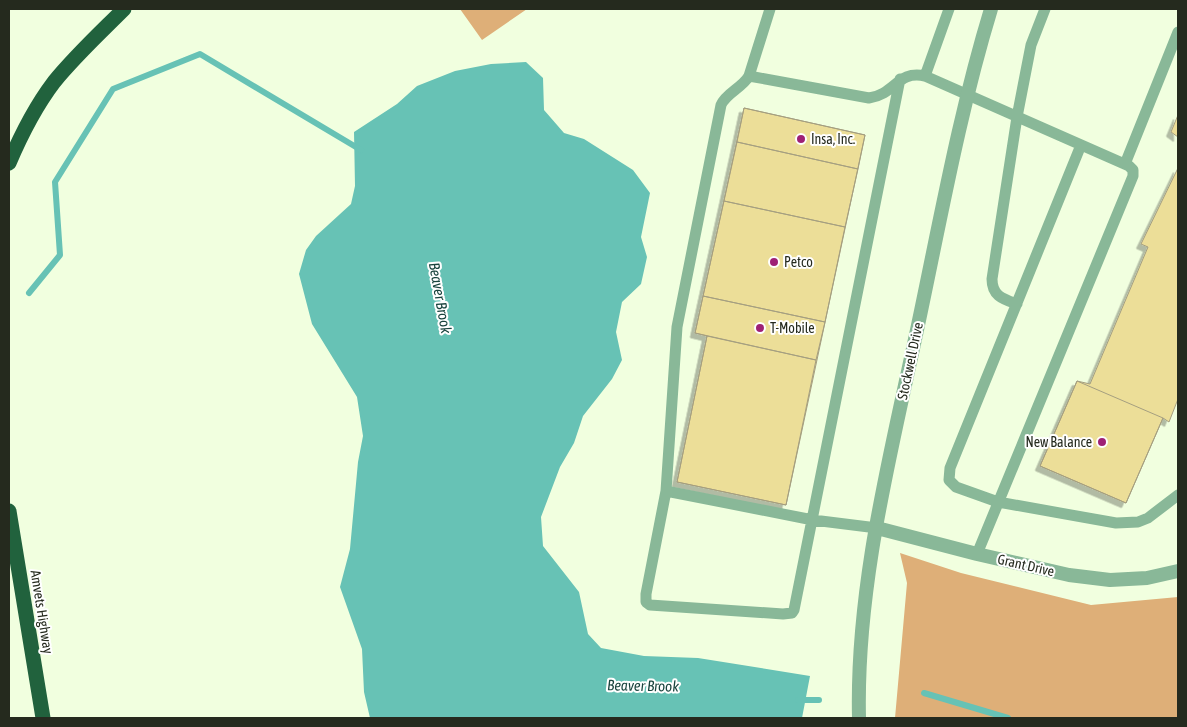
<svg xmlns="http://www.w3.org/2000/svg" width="1187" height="727" viewBox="0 0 1187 727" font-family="'Asap Condensed',sans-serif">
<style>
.forest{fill:#deaf78}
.water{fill:#67c2b5}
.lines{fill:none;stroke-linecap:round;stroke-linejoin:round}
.stream{stroke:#67c2b5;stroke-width:6}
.building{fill:#ecde98;stroke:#a59f80;filter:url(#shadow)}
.service{stroke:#89b898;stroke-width:11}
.minor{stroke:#89b898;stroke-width:14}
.motorway{stroke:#21623d;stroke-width:15}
.poi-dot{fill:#9e2075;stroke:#fff;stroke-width:2}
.labels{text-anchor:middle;stroke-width:4;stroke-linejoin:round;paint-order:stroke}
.poi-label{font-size:14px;fill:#252a1e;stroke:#fff;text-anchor:start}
.street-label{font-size:14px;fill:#252a1e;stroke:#fff}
.water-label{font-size:15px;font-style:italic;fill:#1a443e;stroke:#fff}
</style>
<defs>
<filter id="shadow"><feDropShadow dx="-4.5" dy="4.5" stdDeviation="0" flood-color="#0004"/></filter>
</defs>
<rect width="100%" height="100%" fill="#f1ffdf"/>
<path class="forest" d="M460 9H527L482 40Z
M900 553 961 573 1091 605 1178 597V718H895L907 583Z"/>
<path class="water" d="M526 62 543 78 544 110 564 133 584 139 633 170 650 193 641 237 647 257 641 284 622 302 616 332 622 360 612 379 583 416 574 443 560 467 541 517 543 546 579 592 588 634 601 648 644 656 698 658 810 676 802 718H370L364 692 362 649 340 587 350 549 358 462 363 436 357 397 312 324 299 274 306 250 316 236 351 204 355 186 354 132 397 104 417 86 455 71 491 64Z"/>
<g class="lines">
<path class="stream" d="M29 293 60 255 55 182 113 89 200 54 361 150
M924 693 1008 718
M798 700H819"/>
</g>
<path class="building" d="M744 108 865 135 786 505 677 482 707 336 695 333Z
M744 108 865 135 858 169 737 142Z
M1178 115V137L1171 132Z
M737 142 858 169 845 227 724 201Z
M1178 168V399L1169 422 1163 418 1126 503 1040 466 1077 381 1090 384 1148 247 1141 244Z
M724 201 845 227 825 322 703 296Z
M703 296 825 322 816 360 695 333Z
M707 336 816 360 786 505 677 482Z
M1077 381 1163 418 1126 503 1040 466Z"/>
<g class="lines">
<path class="service" d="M770 9 749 76C742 88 726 93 721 105L677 327 666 491 646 594V602L650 605 783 614 792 613 794 610 900 79
M749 76 869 98C896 94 897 70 925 76L1129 166 1133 170V176L977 554
M925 76 949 9
M1081 145 950 468 949 480 956 487 998 502 1116 523 1138 522 1148 518 1178 495
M1125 164 1178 32
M1017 304C1003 299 992 296 992 279L1017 117 1031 45 1045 9
M666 491 813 520 877 528"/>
<path class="minor" d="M877 528 977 554 1069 575 1110 580 1147 578 1178 571
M859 718C856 587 890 457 917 330 940 222 959 114 991 9"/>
<path class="motorway" d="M9 163C21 135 35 107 54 82 75 56 100 33 124 9
M9 511 43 718"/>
</g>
<g class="poi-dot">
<circle cx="801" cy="139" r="5"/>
<circle cx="774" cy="262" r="5"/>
<circle cx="760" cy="328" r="5"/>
<circle cx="1102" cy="442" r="5"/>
</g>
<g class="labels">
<g class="poi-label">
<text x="811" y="144">Insa, Inc.</text>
<text x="784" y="267">Petco</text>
<text x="770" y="333">T-Mobile</text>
<text x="1092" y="447" text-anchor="end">New Balance</text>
</g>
<g class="street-label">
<text transform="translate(910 361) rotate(-78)" y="5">Stockwell Drive</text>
<text transform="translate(1026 565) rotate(13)" y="5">Grant Drive</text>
<text transform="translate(42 612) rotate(81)" y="5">Amvets Highway</text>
</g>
<g class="water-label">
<text transform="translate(440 298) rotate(80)" y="5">Beaver Brook</text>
<text transform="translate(643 686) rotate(1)" y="5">Beaver Brook</text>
</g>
</g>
<rect width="1187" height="727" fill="none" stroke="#252a1e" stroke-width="20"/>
</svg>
